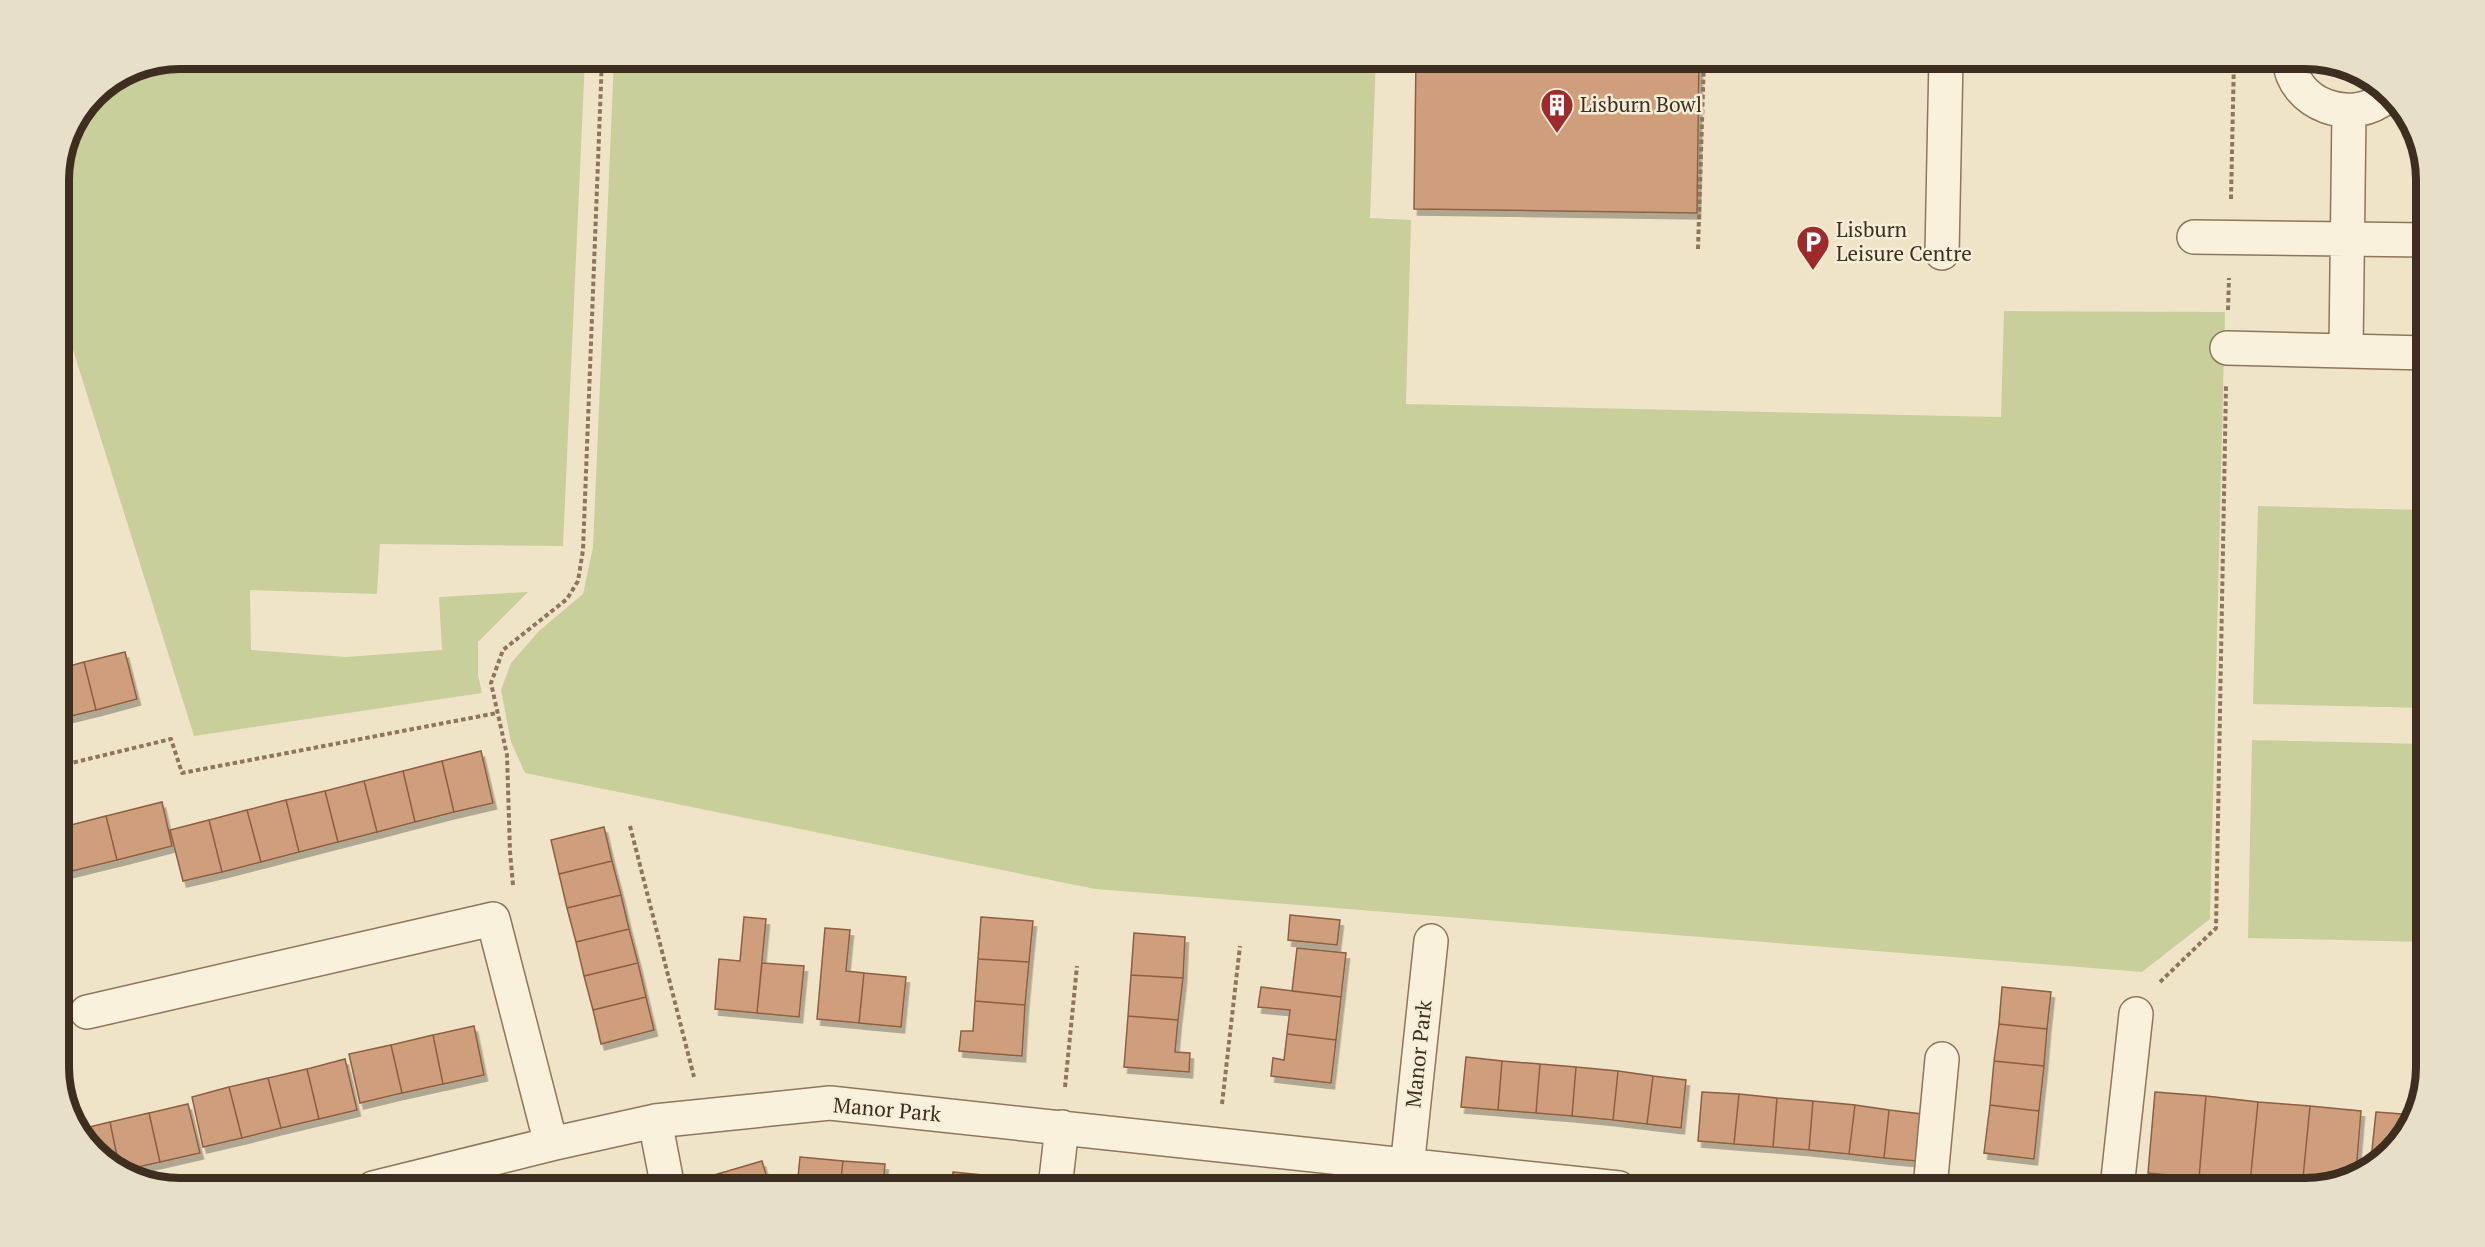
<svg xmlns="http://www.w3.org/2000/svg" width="2485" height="1247" viewBox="0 0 2485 1247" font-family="'PT Serif',serif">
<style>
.green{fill:#c9cf9b}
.building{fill:#cf9f7d;stroke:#8d5f41;stroke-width:1.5;filter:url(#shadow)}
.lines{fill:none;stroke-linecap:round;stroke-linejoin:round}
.minor-casing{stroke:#8d765c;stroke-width:36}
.path{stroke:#8d765c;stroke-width:4;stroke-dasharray:4.5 3;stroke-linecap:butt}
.minor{stroke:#faf1dc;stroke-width:33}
.labels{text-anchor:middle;stroke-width:5;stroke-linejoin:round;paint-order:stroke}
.poi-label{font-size:21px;fill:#3d2e20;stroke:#f7eed8;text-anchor:start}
.street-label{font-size:21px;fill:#3d2e20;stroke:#f7eed8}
.rim{fill:none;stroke:#3d2e20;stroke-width:8}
</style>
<defs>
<filter id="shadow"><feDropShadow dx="3.5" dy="6" stdDeviation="0" flood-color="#0004"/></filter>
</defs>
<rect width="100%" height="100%" fill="#f0e4c8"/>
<path class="green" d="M180 58 585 59 563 546 380 544 377 594 250 590 251 650 346 657 442 650 439 597 528 592 478 642V675L482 693 194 736 59 305V172L68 133 94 94 134 68Z
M614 59H1376L1370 218 1411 220 1406 404 2001 417 2004 311 2225 312 2210 919 2142 972 1095 889 525 773 511 742 501 690 511 663 540 630 583 594 593 547Z
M2258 506 2426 510V708L2253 704Z
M2252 740 2426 744V942L2248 938Z"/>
<path class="building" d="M1416 58H1699L1697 213 1414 209Z
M125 652 137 699 96 710 84 662Z
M84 662 96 710 59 719V669Z
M481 751 493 803 454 812 442 761Z
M442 761 454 812 415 822 403 771Z
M403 771 415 822 377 832 364 781Z
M364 781 377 832 338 842 325 791Z
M325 791 338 842 299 852 286 800Z
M286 800 299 852 261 862 247 810Z
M162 802 172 846 117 860 106 816Z
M247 810 261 862 222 872 209 820Z
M106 816 117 860 60 874 59 828Z
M209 820 222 872 183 881 170 830Z
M604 827 612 861 559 874 551 840Z
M612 861 621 895 567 908 559 874Z
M621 895 629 929 576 942 567 908Z
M1290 915 1340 920 1337 945 1288 940Z
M744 917 766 919 757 1013 715 1009 719 959 740 961Z
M981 917 1033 921 1029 962 978 959Z
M825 928 850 930 846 971 864 973 859 1023 817 1019Z
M629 929 638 963 584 976 576 942Z
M1134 933 1185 937 1183 978 1131 975Z
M1297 948 1346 953 1341 997 1292 991Z
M978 959 1029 962 1025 1005 975 1001Z
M638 963 646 997 593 1010 584 976Z
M762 963 804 966 799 1017 757 1013Z
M864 973 906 977 901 1027 859 1023Z
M1131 975 1183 978 1178 1020 1128 1016Z
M1261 987 1341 997 1336 1040 1287 1034 1290 1010 1258 1007Z
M2002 987 2051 992 2047 1029 1999 1024Z
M646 997 654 1030 601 1044 593 1010Z
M975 1001 1025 1005 1022 1056 959 1051 961 1031H973Z
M1128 1016 1178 1020 1175 1052 1190 1053 1189 1072 1124 1067Z
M1999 1024 2047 1029 2044 1066 1994 1061Z
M474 1026 484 1075 443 1084 433 1035Z
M1287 1034 1336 1040 1331 1083 1271 1076 1273 1058 1284 1060Z
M433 1035 443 1084 402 1093 391 1045Z
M391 1045 402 1093 360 1103 349 1054Z
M1466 1057 1502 1061 1498 1110 1461 1107Z
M345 1059 357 1110 319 1119 307 1069Z
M1502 1061 1540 1064 1536 1113 1498 1110Z
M1994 1061 2044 1066 2039 1111 1990 1105Z
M1540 1064 1576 1067 1572 1116 1536 1113Z
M1576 1067 1618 1071 1613 1120 1572 1116Z
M307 1069 319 1119 281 1128 268 1078Z
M1618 1071 1653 1076 1647 1124 1613 1120Z
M1653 1076 1686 1080 1681 1128 1647 1124Z
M268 1078 281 1128 242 1138 229 1087Z
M229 1087 242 1138 203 1147 192 1097Z
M1702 1092 1739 1094 1734 1144 1698 1141Z
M2155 1092 2206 1096 2199 1178 2148 1173Z
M1739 1094 1777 1098 1773 1147 1734 1144Z
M2206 1096 2258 1102 2250 1183 2199 1178Z
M1777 1098 1813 1101 1809 1150 1773 1147Z
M1813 1101 1855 1105 1849 1154 1809 1150Z
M2258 1102 2310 1106 2302 1188 2250 1183Z
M188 1104 200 1153 160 1162 149 1113Z
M1855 1105 1889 1110 1884 1158 1849 1154Z
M1990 1105 2039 1111 2034 1159 1984 1153Z
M2310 1106 2361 1111 2356 1173 2307 1188H2302Z
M1889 1110 1922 1114 1917 1161 1884 1158Z
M2376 1112 2415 1115 2414 1120 2370 1169Z
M149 1113 160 1162 120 1171 110 1122Z
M110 1122 120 1171 79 1135 77 1130Z
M800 1157 843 1161 840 1188H797Z
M762 1161 770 1188H726L721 1173Z
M843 1161 885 1164 883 1188H840Z
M953 1172 1003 1177 1002 1188H952Z
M721 1173 726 1188H681L680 1185Z"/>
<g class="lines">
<defs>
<path id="minor" d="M2289 58C2292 106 2353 126 2387 96
M2194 237 2426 240
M1942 253 1946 58
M2227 348 2426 353
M2346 351 2349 111
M87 1012 493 919 551 1144
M655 1121 668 1188
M1405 1187 1431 941
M373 1188 551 1144 655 1121 830 1103 1619 1188
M1055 1188 1062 1127
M1930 1188 1942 1059
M2117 1188 2136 1014"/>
</defs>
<use href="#minor" class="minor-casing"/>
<path class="path" d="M2231 199 2234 58
M1698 249 1704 58
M2228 310 2229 278
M59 766 171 739 182 773 497 713
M630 826 694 1077
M513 885 510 852 507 755 491 683 503 650 567 599 578 581 583 550 602 58
M2160 982 2216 928 2226 386
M59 1055 65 1045
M1065 1087 1077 966
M1222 1104 1240 946"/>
<use href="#minor" class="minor"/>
</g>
<defs>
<symbol id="building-pin" viewBox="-11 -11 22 30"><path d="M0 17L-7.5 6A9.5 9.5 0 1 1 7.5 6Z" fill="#9e2a2b" stroke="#f7eed8"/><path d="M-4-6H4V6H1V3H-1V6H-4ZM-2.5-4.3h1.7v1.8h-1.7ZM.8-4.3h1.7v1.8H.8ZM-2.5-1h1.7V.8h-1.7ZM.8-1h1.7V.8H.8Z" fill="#fff"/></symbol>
<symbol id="parking-pin" viewBox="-11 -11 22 30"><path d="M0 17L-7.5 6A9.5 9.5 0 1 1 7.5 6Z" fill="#9e2a2b" stroke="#f7eed8"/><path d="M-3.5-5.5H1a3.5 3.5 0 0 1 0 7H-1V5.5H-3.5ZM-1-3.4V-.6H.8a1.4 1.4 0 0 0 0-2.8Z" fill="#fff"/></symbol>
</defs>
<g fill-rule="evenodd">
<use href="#building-pin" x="1538" y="86" width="38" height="52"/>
<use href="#parking-pin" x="1794" y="223" width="38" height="52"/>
</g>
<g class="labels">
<g class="poi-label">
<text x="1580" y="112">Lisburn Bowl</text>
<text x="1836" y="237">Lisburn<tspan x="1836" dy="24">Leisure Centre</tspan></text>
</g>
<g class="street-label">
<text transform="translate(1419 1054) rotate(-84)" y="7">Manor Park</text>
<text transform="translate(887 1110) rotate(5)" y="7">Manor Park</text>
</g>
</g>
<path d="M0 0H2485V1247H0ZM180 69H2305A111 111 0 0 1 2416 180V1067A111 111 0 0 1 2305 1178H180A111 111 0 0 1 69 1067V180A111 111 0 0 1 180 69Z" fill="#e8dfc9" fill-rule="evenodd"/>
<path class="rim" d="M180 69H2305A111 111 0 0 1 2416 180V1067A111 111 0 0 1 2305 1178H180A111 111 0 0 1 69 1067V180A111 111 0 0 1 180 69Z"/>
</svg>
